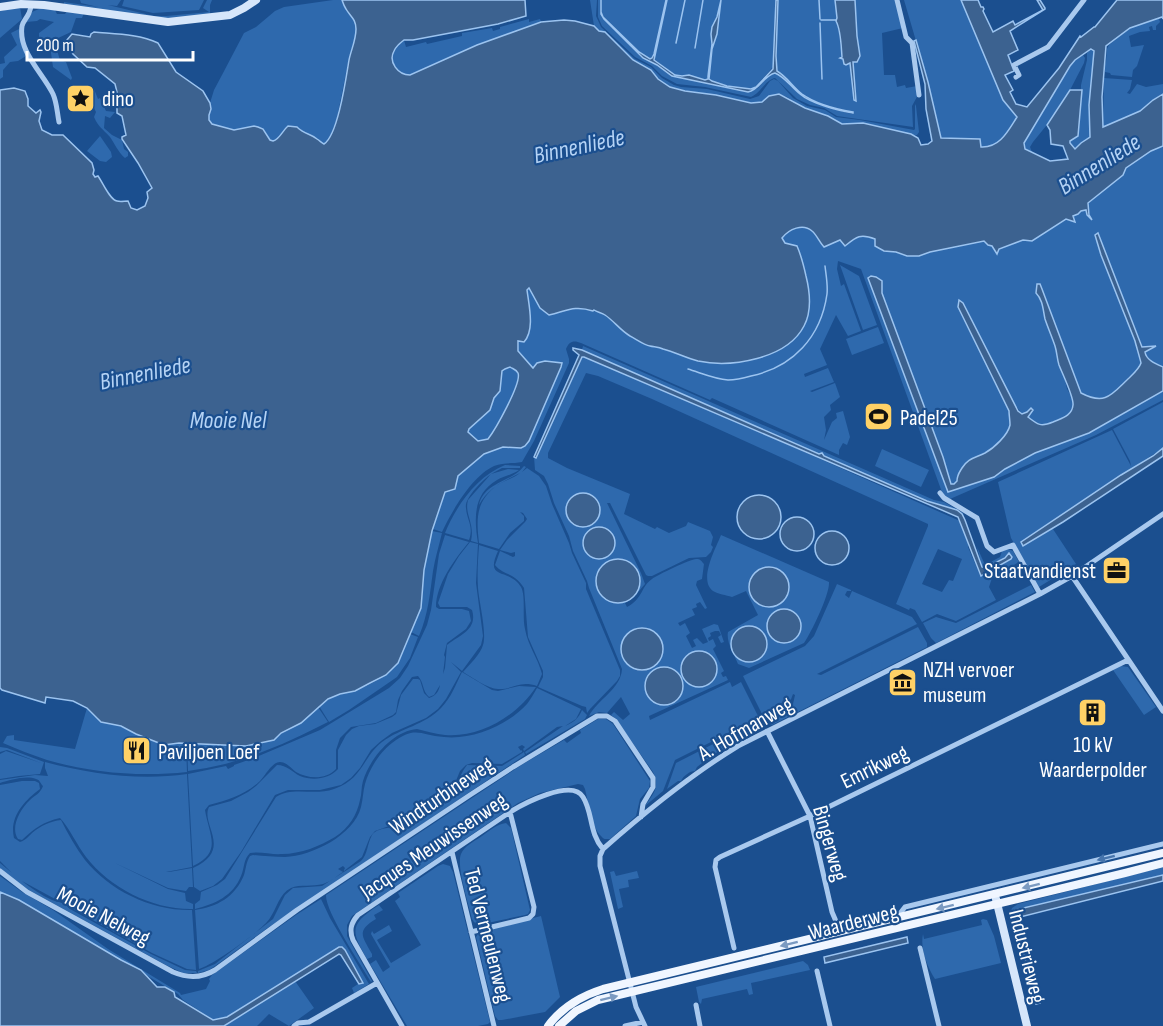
<svg xmlns="http://www.w3.org/2000/svg" width="1163" height="1026" viewBox="0 0 1163 1026" font-family="'Sofia Sans Condensed',sans-serif">
<style>
.green{fill:#2e69ad;fill-rule:evenodd}
.water{fill:#3c6290;stroke:#9cc4f0;stroke-width:1.5;fill-rule:evenodd}
.lines{fill:none;stroke-linecap:round;stroke-linejoin:round}
.stream{stroke:#9cc4f0;stroke-width:1.5}
.street{stroke:#a9c9ee;stroke-width:5}
.secondary{stroke:#d6e6fa;stroke-width:8}
.primary{stroke:#f0f6ff;stroke-width:8}
.oneway{fill:#4674ac}
.oneway2{fill:#7b9ac1}
.labels{text-anchor:middle;stroke-width:4.5;stroke-linejoin:round;paint-order:stroke}
.poi-label{font-size:22px;fill:#fff;stroke:#1b4f8f;text-anchor:start}
.street-label{font-size:22px;fill:#fff;stroke:#1b4f8f}
.water-label{font-size:24px;font-style:italic;fill:#b5d3f5;stroke:#1b4f8f}
</style>
<rect width="100%" height="100%" fill="#1b4f8f"/>
<path class="green" d="M80 0H121L117 6 108 5 154 16H166L209 12 203 8 207 0H212L210 5V14L168 19 64 5V2L98 7 81 3Z
M124 0H204L199 10 153 13 122 6Z
M333 0H342L346 9 353 16 356 25V33L349 58 337 118 328 142 324 144C319 143 317 140 313 137 307 133 302 132 297 127L283 131 279 137 273 141 270 140 266 133 239 130H234L212 124 209 120V115L211 109 210 103 214 90 222 75 244 33 256 27 275 11 284 7Z
M590 0H597L596 16 601 27 635 59 651 67 662 78 674 85 681 87 707 89 750 99 759 96 770 81 774 79 778 81 793 98 807 106 825 110 836 117 860 120 914 130 915 129V104L916 106 919 132 917 135H913L863 123 842 124 828 116 805 108 787 97 779 94 770 96 762 102 751 103 716 95 685 91 670 87 658 79 651 70 633 60 606 32 599 31 594 26Z
M598 0H666L654 54 651 59 643 56 603 18 636 51 672 76 748 92 758 88 770 74 775 73C786 78 791 88 801 95 812 104 838 110 852 114L853 112C836 109 816 104 802 94 793 87 787 77 777 71L776 56 778 0H835L842 57 841 58 843 59 844 63 846 65 850 62 855 101 856 100 853 62H857L860 53 857 36 855 0H896L903 28 882 33 884 75H895L897 87 905 85 906 88 917 86 918 95 912 106 913 127 837 116 824 108 810 105 797 99 775 78C765 80 761 93 751 97L705 87 677 84 662 76 652 66 635 57 602 26 598 17Z
M667 0H776L773 67 754 88 749 89 733 87 711 81 709 77 712 50 707 79 704 80 689 75 682 76 675 75 654 59Z
M904 0H961L1003 100 1017 117C1008 131 1000 148 981 147L979 139H941L928 82Z
M20 7 22 19 0 38V11Z
M41 8 55 10 57 14H65L67 11 84 13 82 18H76L71 32 56 39 55 44 60 60 66 62 72 78 71 80 53 67 50 46 39 38V33L54 22 40 19 37 21 26 22 32 12Z
M529 19V22L540 19 541 22 477 45 410 75C398 75 388 62 394 51 396 46 400 43 404 40L406 47 426 42 427 44 462 36V33L492 28 493 31 500 29V27Z
M1154 19H1159L1160 22 1156 26V30H1153L1152 26 1149 27 1150 31 1140 32 1129 36 1131 47 1144 45 1137 66 1133 70 1132 77 1111 75 1110 73 1105 72V70L1103 71 1106 61 1107 49 1109 45 1130 28Z
M19 29 26 56 18 61 10 62 3 70V77L0 79V64L5 63 4 57 17 45 11 33Z
M1091 49 1094 51 1091 79 1090 137 1081 143 1075 149 1070 143V141L1078 136 1080 119 1081 85 1087 60V53Z
M1083 55 1085 58 1084 63 1070 90 1055 115 1033 142 1030 147 1032 152 1025 149 1024 143 1070 66 1075 60Z
M1104 78 1132 80 1130 89 1127 93 1130 94 1137 84 1146 87 1163 84V94L1151 101 1138 112 1103 128Z
M94 89 98 99 100 98 106 111 115 112 110 118 105 116 104 128 112 135 122 140 124 149 128 152V156L125 158C118 152 115 144 110 137 102 128 99 128 94 117L96 112 94 108 85 100 86 93Z
M100 136 111 152 112 157 106 162 100 161 87 151Z
M1163 146V367C1156 364 1146 360 1145 352L1155 347 1150 346 1143 348 1098 234H1095L1101 255 1135 341C1136 346 1141 361 1141 363 1139 370 1130 376 1125 381 1110 397 1104 405 1080 393L1037 290 1057 344 1067 389 1072 397 1073 405 1068 418 1045 427 1028 418 1031 408 1027 412 1022 414 989 372 1009 411 1010 428 1004 438 952 486 943 457 884 298 948 492 994 477 1005 469 1035 453 1089 433 1163 391V400L1096 435 950 499 943 495 861 269 838 261 837 269 841 286 844 284 861 331 848 336 836 315 820 349 827 365 804 374 805 377 828 368 834 382 810 391 812 392 835 383 840 397 830 405 831 410 824 417 826 430 824 440 832 422 837 418 836 413 843 411 850 437 847 445 843 443 839 450V455L712 398 710 400 581 343C574 340 569 341 566 349L569 359V363L534 441 522 462C513 464 504 462 494 466 472 476 452 511 442 532L433 529 445 492 455 489 458 476 484 454 503 447 515 448 525 446 529 441 561 363 545 361 533 369 518 351 519 343 518 341 527 290 530 284 559 313 564 310 576 307 584 308 604 314 630 336 649 346 665 349 699 361 720 363 749 360 809 307V299L801 262 781 239 789 228 803 227 831 239 855 234 875 237V245L907 256 922 251 937 250 984 241 998 249 1018 239 1048 231 1081 211 1086 210 1087 215 1090 217 1088 204C1111 182 1133 157 1163 146Z
M840 265 859 276 877 325 863 330Z
M878 327 884 343 852 355 846 339Z
M583 346 934 500 944 502 963 513 965 520 962 514 957 510 927 501 824 456 822 453 819 454 582 350Z
M581 353 960 521 969 541 968 547 980 575 983 573 985 574 1011 559 1005 558 985 568 982 567 977 547 985 565 1000 557 1002 551 1008 549 1013 551 1019 562 992 578 989 587 996 600 956 621 937 614 922 622 915 610 910 608 909 610 896 604 928 526V524L652 399 598 376 586 373 548 453V458L567 468 630 494 624 514 655 529 657 527 669 533 686 526 688 522 710 531 713 537 711 545 713 547 711 552 706 557 689 558 652 576H648L646 575 610 503H607L641 573 645 584 633 598 625 603 627 607C643 599 641 586 652 579 657 575 691 559 696 559 701 559 701 561 704 564L702 579 697 581 696 585 707 608 705 609 700 602 696 604 697 607 692 609 695 615 678 623 680 626 685 623 690 633 686 636 692 648 696 646 693 640 697 638 703 644 708 642 702 629 714 624 718 625 724 642 721 643 718 637 721 635 719 631H715L710 633 711 636 708 638 709 641 713 639 716 646 713 649 724 671 721 673 723 677 726 676 728 680 649 716 650 720 730 682 732 687 741 682 759 718 675 760 663 791 645 806C654 793 660 787 653 772L616 719 611 715 614 712 623 720 630 714 621 697 607 713 599 712 589 716C597 700 621 689 622 669L589 588 587 581 573 551 569 536 554 503 548 484 544 476 535 470 534 457 536 458ZM576 494C581 494 587 493 591 495 605 502 600 518 590 525L573 523 569 520 567 504 570 499ZM592 529 614 539 613 550C606 557 602 561 592 558L582 543 586 534ZM938 549 962 559 953 581 949 580 942 592 922 584ZM617 559C624 559 628 561 633 566 655 588 619 619 602 593 598 587 595 584 597 576 599 566 607 561 617 559ZM641 628C659 631 667 639 661 657 659 664 655 668 648 670 620 678 610 633 641 628ZM695 651C699 652 705 652 709 654 718 659 718 673 712 680 694 702 663 664 695 651ZM660 667C680 666 689 682 678 699L660 704C639 697 640 675 660 667Z
M510 367C513 369 516 369 518 373 522 383 495 430 488 439L478 441 468 432 469 429 490 410 494 398 500 391 502 371 505 369Z
M1163 402V448L1049 523 1076 564 1039 587 1011 538 998 482 1112 430 1131 466 1130 461 1113 429Z
M882 449 929 470 921 487 875 466Z
M505 465 520 466V468H502L491 474 508 469 519 470C512 475 504 476 497 480 473 494 474 518 478 543L471 541C475 523 464 514 468 500L491 474C483 480 464 498 466 508 467 521 474 526 469 540L445 533C456 506 477 476 505 465Z
M524 466 526 467 522 472 527 468 539 476 546 486 552 504 569 543 572 553 586 583V589L620 670V676L617 681 590 709 587 713 586 707 582 706 538 687 543 677V671L528 637 524 588C514 572 504 576 495 565L500 551 513 557 515 556V552L511 553 500 550 507 540 525 522 527 519 523 513 520 512 524 516V521L510 533 499 549 479 543C476 517 476 500 499 484 506 480 514 478 520 473 504 481 488 488 479 505 484 482 512 482 524 466Z
M432 531 442 533C439 546 435 558 433 571 430 593 428 615 419 636L411 632 421 608 424 570Z
M445 535 469 542C455 559 436 584 436 607L439 609H462L469 611 471 621 466 629 447 643 444 655 445 657 443 674 445 668 447 645C459 635 478 630 472 610L467 607H440L438 603 448 574 459 556 470 542 478 544 476 583 483 636 481 645 462 671 451 662 461 672 446 699 438 709 426 718 392 733 381 741 371 750 360 768 351 778 341 785 320 790H288L275 795 241 852 222 879 213 886 200 891 194 887 193 868C234 849 200 825 209 807L231 801 248 792 256 786 277 765C287 765 292 772 300 776 313 781 329 779 338 769V750L346 735 352 729 359 726 375 724 392 717 396 714 401 695 413 679H418L420 680 424 693 429 698C436 696 439 691 440 685L434 695 429 697C422 691 424 682 418 676L412 677 402 691 398 700 396 712 393 715 376 723 351 727 340 738 336 750V769C326 780 308 779 296 772 291 768 286 762 280 762 272 762 265 776 260 781 245 795 228 800 209 805L205 810C209 835 223 852 193 866L188 774 226 766 228 769 234 766V765L254 758 320 730 389 688 400 678 408 666 427 625 431 610 439 554Z
M721 535 829 582C830 594 811 633 804 643L749 668 738 664C734 654 726 642 728 632L758 615 746 591 732 597C726 595 718 594 713 591 698 580 716 548 721 535ZM766 567H774L782 571 788 593C769 633 724 578 766 567ZM784 609 801 625C800 632 798 637 792 640 770 651 756 615 784 609ZM748 626C762 628 773 640 764 653 747 681 710 634 748 626Z
M479 545 498 551C484 582 509 567 521 587 526 596 522 617 525 629 528 646 538 658 542 674L537 686C519 680 512 690 498 689 488 689 472 677 463 672 470 664 480 655 483 645 487 633 479 602 478 588 477 574 478 559 479 545Z
M837 584 851 590V591H847L845 595 849 598 852 591 912 617 917 624 817 674 821 675 918 627 927 643V647L772 725 766 722 764 718 793 704 795 695 793 694 790 702 763 716 743 676 805 646 814 636Z
M1031 585 1035 592 936 643 931 638 923 623 936 617 956 623Z
M410 634 418 637 410 658 397 677 349 710 329 722 319 706C332 696 338 695 353 691 367 687 388 676 397 664 403 656 406 643 410 634Z
M1121 666 1128 667 1156 707 1144 715 1113 670Z
M462 672 492 690 498 691 519 686 536 687C517 716 480 738 445 735 436 734 426 731 417 729 393 731 370 758 363 781 361 787 362 794 360 800 357 815 349 828 335 837 320 846 301 854 282 854 272 855 260 851 250 853 243 860 245 867 241 876 233 896 215 904 195 909V904L200 900 201 892 217 885 225 879 276 797C292 786 314 796 334 789 363 779 362 758 382 742 401 728 425 725 441 708 451 698 456 684 462 672Z
M537 688 581 709 576 719 565 726C573 723 579 718 582 710L587 715 585 719 526 754 525 752 563 726 557 727 524 751 523 749 525 747 522 745 518 747 521 751 522 750V752L502 764 472 763 466 765 460 771 449 798 412 823 389 826 375 831 370 837 362 857 344 871V870L345 868 343 866 338 869 343 872C337 876 330 882 323 884 313 887 300 884 291 888 279 894 277 908 270 918 263 930 212 966 199 969L195 910C217 907 235 897 244 875 246 869 246 862 250 856L253 855C263 856 274 857 285 857 312 856 354 835 361 807 363 799 363 791 365 784 369 769 380 752 392 743 415 725 420 735 444 737 473 740 508 725 527 704 531 699 534 693 537 688Z
M318 707 328 722C295 739 260 755 225 764 213 767 200 769 188 771L187 743 221 744 261 743 274 740 281 733 301 723Z
M87 708 101 722 186 743 187 772C141 777 91 773 47 760 32 755 17 749 3 743L7 736 14 735V740L75 749Z
M598 719H606L613 724 650 781 649 788 640 799 636 816 610 839C605 839 604 840 601 836 592 828 588 801 585 789L583 785 578 784 540 793 518 803 352 916 347 925V936L372 981 371 982C361 965 325 911 326 895L523 764 564 740 567 743 581 733 580 730Z
M760 720 763 726 762 730 756 732 753 731 726 746 725 750 721 749 711 757V760L707 759 697 767 695 771C690 771 683 776 681 781H678L667 789 676 763Z
M0 747 7 748 44 762 40 774 19 776 0 779V754L6 751 41 763 7 750 0 752Z
M524 752 525 755 266 929 215 966 209 970 198 973V971L215 964 273 919 285 895 293 888 322 886 361 861C368 854 367 844 372 835 379 825 403 828 414 824L448 800C457 790 458 776 467 765L502 766Z
M45 762C91 774 140 781 187 774L192 867 166 872H169L192 868 193 887H189L186 891 168 888 113 862 168 889 185 893 186 901 193 904V909C153 910 110 888 86 857 77 845 70 829 60 818 43 822 35 828 22 840L18 839C10 828 20 809 30 800 35 795 40 794 43 786 40 783 40 780 36 779 26 775 10 780 0 783V780L35 775 48 776 45 768Z
M22 781H35L39 783 40 789C24 801 9 817 14 838L20 842C26 840 28 837 32 833 40 826 51 821 61 820 68 834 76 848 85 860 110 891 152 911 192 910L196 970 187 969 152 953 75 910 66 902 55 899 22 881C31 888 41 895 52 900 60 903 64 902 70 909L151 954 185 970 196 971 197 973H183L166 965 36 894 25 888 0 868V863L12 873 0 861V785Z
M506 823 511 828 530 910 528 914 525 915 478 925 474 922 472 919C469 905 456 866 461 854 464 846 475 841 482 836 489 831 497 824 506 823Z
M443 864 450 866 453 872 490 1022 488 1024 478 1026H407L370 964 376 960 383 972 390 967 371 934 372 931 374 934 389 925 392 931 377 940 391 963 421 945 395 901 400 897 398 893 438 866Z
M1163 867V875L1011 911 1012 908 1018 904Z
M614 871 616 876 637 871 639 878 628 880 629 887 619 889 623 907 618 909 610 872Z
M0 876 22 892 53 910 108 949 180 993 181 995 206 989 210 981 209 979 212 975 296 915 321 899 330 918 369 984 354 993 352 988 358 984 341 955 338 954 295 981 314 1008 289 1026 269 1014 257 1026H223L183 1000 178 994 31 907 0 895Z
M379 905 383 910 374 915 376 919C356 931 362 936 372 954V957L367 959C350 930 350 924 379 905Z
M541 916 560 997 545 1012 502 1020H498L495 1016 476 937 478 934 482 931Z
M983 919 987 920 994 936 1001 963 935 979C927 966 920 949 923 934L924 939 982 925 981 920Z
M803 961 808 965 810 970 751 983 753 994 749 995 747 989 702 999 701 1004 699 1002 696 987Z"/>
<path class="water" d="M342 0H525L526 16 498 24 413 40H404C400 43 396 46 394 51 388 62 398 75 410 75L477 45 541 22 564 20 575 21 594 26 599 31 605 32 633 60 651 70 658 79 670 87 685 91 716 95 751 103 762 102 769 96 779 94 805 108 828 116 842 124 863 123 911 134 918 138 921 145 928 144 932 141 926 109 925 84 914 41 916 40 928 82 941 138 980 139 981 147C1000 148 1008 131 1017 117L1003 100 961 0H978L981 7H983L984 9 983 11 993 32 1013 21 1015 25 1043 10 1037 0H1040L1045 8V9L1010 31 1018 50 1008 55 1014 71 1005 75 1013 90 1010 92 1016 104 1027 107 1059 68 1080 36 1081 37 1094 27H1095L1117 0H1163V19L1162 17 1130 28 1106 46 1102 97 1103 127 1140 111 1153 100 1163 94V146L1151 151 1126 168 1123 175 1088 203 1089 215 1092 220 1087 215 1086 210 1081 211 1078 214 1073 216 1075 222 1066 219 1032 241 1023 240 999 249 997 254 992 246 988 245 984 241 930 252 919 256H907L896 252 884 251 875 246V239C860 233 856 237 845 246L840 240 824 247C819 242 817 235 812 231 803 223 789 229 782 238L785 243 797 246C801 255 804 267 806 276 810 292 812 311 804 326 787 359 731 368 698 361 686 358 675 352 663 349 659 347 654 347 650 346 644 345 636 339 630 336 620 330 614 321 605 315 602 313 597 312 594 310L593 311C574 305 567 311 549 315L540 308 529 288 527 290C529 306 535 330 524 342L518 341V351L533 368 537 363 545 361 562 363 561 367 529 441 525 446 521 448 503 447 484 454 458 476 455 489 445 492 432 531 424 570 421 608 398 663 386 675 370 683 355 691 340 694 328 699 301 723 281 733 274 740 246 746 179 743 164 745 136 734 121 726 101 722 87 708 73 701 46 697 45 703 2 690 0 688V90L14 88 25 91 28 99V106L36 113 40 110 41 112 39 121 42 130 52 135H63L92 163 94 170 93 174 95 177 98 176C103 183 110 200 117 201 121 202 124 201 128 201L131 208 137 210 145 206 148 198 147 192 152 188 138 163 122 139V137L126 135 122 116 117 113V92L115 84 95 68 87 67 73 54 66 41 72 34 90 37 91 34 94 32C115 34 139 34 158 43L176 72 203 91 210 103 211 109 209 115V120L212 124 234 130 254 126 258 127 263 129 270 140 273 141C280 139 282 131 288 126L297 127C304 134 311 134 317 139 320 141 322 143 324 144 338 135 346 78 349 60 351 50 356 40 356 29 356 19 350 16 346 9 344 6 343 3 342 0ZM1091 49 1094 51 1089 105 1090 137 1081 143 1075 149 1070 143V141L1078 136 1082 90H1070L1047 125 1050 130 1051 144 1063 146 1068 159 1050 161 1025 149 1024 143 1070 66 1075 60ZM510 367C513 369 516 369 518 373 522 383 495 430 488 439L478 441 468 432 469 429 490 410 494 398 500 391 502 371 505 369Z
M601 0V12L603 17 639 52 650 59 652 58 654 54 666 0H667L654 60 675 75 682 76 689 75 705 80 708 79V76L712 44 711 34 712 27 717 17 721 0 717 34 712 49 709 79 712 81 727 86 751 89 756 87 773 69 776 0H778L776 56 777 71C787 77 793 87 802 94 816 104 836 109 853 112V113C838 111 810 103 800 94 791 87 785 77 775 73 763 76 760 90 748 92L672 76 657 65 643 58 604 19 601 14Z
M835 0H855L857 36 860 56 857 62H853L856 101 854 100 850 63 846 65 844 64 843 59 840 58 842 57C841 45 841 30 836 21L837 18Z
M1098 233 1142 347 1156 346 1145 352C1146 360 1156 364 1163 367V391L1089 433 1035 453 1005 469 994 477 948 492 868 278 871 276 876 277 882 281V293L943 457 951 484H954L957 481C957 475 959 473 962 468 968 458 975 458 985 453 994 448 1008 435 1010 425 1010 420 1009 415 1009 411L958 307 959 300 963 303 1018 411 1022 414 1027 412 1031 408 1033 410 1028 417C1038 425 1041 427 1053 422 1062 418 1072 416 1073 405 1074 397 1062 373 1059 365 1057 359 1057 352 1055 346 1052 337 1048 328 1045 319 1043 310 1043 300 1036 293L1037 284H1040L1042 289 1081 393C1106 406 1112 394 1129 378 1133 374 1139 369 1141 363 1141 362 1136 345 1135 341L1101 255 1095 235Z
M573 348 582 350 819 454 822 453 824 456 927 501 957 510 962 514 965 520 982 567 985 568 1005 558 1009 553 1012 557 1011 559 981 576 958 517 584 357H582L536 458 534 457 579 355 573 350Z
M1163 448V456L1063 522 1023 546 1021 542 1121 475 1153 456Z
M566 510a17 17 0 1 1 34 0a17 17 0 1 1-34 0Z
M737 517a22 22 0 1 1 44 0a22 22 0 1 1-44 0Z
M780 534a17 17 0 1 1 34 0a17 17 0 1 1-34 0Z
M583 543a16 16 0 1 1 32 0a16 16 0 1 1-32 0Z
M815 548a17 17 0 1 1 34 0a17 17 0 1 1-34 0Z
M596 581a22 22 0 1 1 44 0a22 22 0 1 1-44 0Z
M749 587a20 20 0 1 1 40 0a20 20 0 1 1-40 0Z
M767 626a17 17 0 1 1 34 0a17 17 0 1 1-34 0Z
M731 644a18 18 0 1 1 36 0a18 18 0 1 1-36 0Z
M621 649a21 21 0 1 1 42 0a21 21 0 1 1-42 0Z
M681 669a18 18 0 1 1 36 0a18 18 0 1 1-36 0Z
M645 686a19 19 0 1 1 38 0a19 19 0 1 1-38 0Z
M1163 875V881L1020 917 1040 1003 1036 1004 1014 914 1015 910Z
M0 892 19 900 121 960 141 970 157 987H165L174 992 175 997 213 1020 227 1017 339 947H342L345 950 363 983 359 984 341 955 339 954 224 1026H0Z
M907 937 908 943 825 963 824 957Z"/>
<g class="lines">
<path class="stream" d="M819 0 820 19
M821 20H836
M820 23 822 79
M676 43 685 0
M695 48 703 0
M688 369C701 373 715 379 728 380 736 380 744 378 751 376 793 367 821 337 827 294 828 285 826 275 825 266"/>
<path class="street" d="M897 0 906 37 912 43 919 95
M31 4C31 7 30 11 29 13 27 18 23 21 22 26 18 52 43 73 53 94 57 103 57 112 59 122
M1016 77 1019 75 1014 65 1048 47 1084 0
M940 493 944 498 977 518 987 546 994 552 1013 545 1040 594
M1072 576 1163 711
M767 731 810 816 832 912 838 926 845 930
M452 852 494 1026
M0 871 27 892 173 972C187 978 202 978 215 970L297 910 470 795 513 767 597 716H607L615 721 653 778V787L643 804 641 817
M898 916 905 907 1163 844
M471 932 529 918 533 914 534 907 510 812
M734 948 715 867 716 860 720 857 810 816 1128 660
M920 948 939 1026
M817 971 830 1026
M696 1005 700 1026
M294 1026 298 1023 309 1022 377 983
M402 1026 353 940C349 930 351 923 358 915L510 812C523 804 572 778 583 797 593 813 589 833 603 849
M625 1026 643 1022
M645 1026 636 1007 600 866V856L603 849C645 812 689 776 738 746L1040 594 1072 576 1163 514"/>
<path class="secondary" d="M0 7 21 4 44 5 168 22 230 15 244 8 256 0
M996 899 1027 1026"/>
<path class="primary" d="M548 1026C562 1007 581 996 603 989L1163 853
M559 1026 576 1011 598 1000 1125 873 1163 863"/>
</g>
<defs><path id="oneway-solid" d="M-6-.8H1V-3.2L6.5 0L1 3.2V.8H-6Z" transform="scale(1.5)"/></defs>
<use class="oneway" href="#oneway-solid" transform="translate(1106 858) rotate(166)"/>
<g class="oneway2">
<use href="#oneway-solid" transform="translate(1031 886) rotate(166)"/>
<use href="#oneway-solid" transform="translate(945 907) rotate(166)"/>
<use href="#oneway-solid" transform="translate(789 944) rotate(166)"/>
<use href="#oneway-solid" transform="translate(609 998) rotate(-14)"/>
</g>
<defs>
<symbol id="sight-square" viewBox="-11 -11 22 22"><rect x="-9" y="-9" width="18" height="18" rx="4" fill="#ffd166" stroke="#1b4f8f"/><path d="M0-6L1.8-2.2L6-1.7L2.9 1.2L3.7 5.4L0 3.3L-3.7 5.4L-2.9 1.2L-6-1.7L-1.8-2.2Z" fill="#111"/></symbol>
<symbol id="stadium-square" viewBox="-11 -11 22 22"><rect x="-9" y="-9" width="18" height="18" rx="4" fill="#ffd166" stroke="#1b4f8f"/><path d="M0-5a6.5 5 0 1 0 0 10a6.5 5 0 1 0 0-10ZM-3.5-1.8h7v3.6h-7Z" fill="#111"/></symbol>
<symbol id="office-square" viewBox="-11 -11 22 22"><rect x="-9" y="-9" width="18" height="18" rx="4" fill="#ffd166" stroke="#1b4f8f"/><path d="M-6-3h4V-5.5h4V-3h4V5H-6ZM-1-4.5V-3h2v-1.5ZM-6 0V1H6V0Z" fill="#111"/></symbol>
<symbol id="museum-square" viewBox="-11 -11 22 22"><rect x="-9" y="-9" width="18" height="18" rx="4" fill="#ffd166" stroke="#1b4f8f"/><path d="M0-6L6-3V-2H-6V-3ZM-5-1h2V3h-2ZM-1-1h2V3h-2ZM3-1h2V3H3ZM-6 4H6V6H-6Z" fill="#111"/></symbol>
<symbol id="building-square" viewBox="-11 -11 22 22"><rect x="-9" y="-9" width="18" height="18" rx="4" fill="#ffd166" stroke="#1b4f8f"/><path d="M-4-6H4V6H1V3H-1V6H-4ZM-2.5-4.3h1.7v1.8h-1.7ZM.8-4.3h1.7v1.8H.8ZM-2.5-1h1.7V.8h-1.7ZM.8-1h1.7V.8H.8Z" fill="#111"/></symbol>
<symbol id="restaurant-square" viewBox="-11 -11 22 22"><rect x="-9" y="-9" width="18" height="18" rx="4" fill="#ffd166" stroke="#1b4f8f"/><path d="M-5-6h1v4h1v-4h1v4h1v-4h1v5L-1.5 .5V6h-2V.5L-5-1ZM5-6V6H3V1.5H1.5Q1.5-4 5-6Z" fill="#111"/></symbol>
</defs>
<g fill-rule="evenodd">
<use href="#sight-square" x="64" y="82" width="33" height="33"/>
<use href="#stadium-square" x="862" y="400" width="33" height="33"/>
<use href="#office-square" x="1100" y="554" width="33" height="33"/>
<use href="#museum-square" x="886" y="666" width="33" height="33"/>
<use href="#building-square" x="1076" y="696" width="33" height="33"/>
<use href="#restaurant-square" x="120" y="734" width="33" height="33"/>
</g>
<g class="labels">
<g class="poi-label">
<text x="102" y="106">dino</text>
<text x="900" y="425">Padel25</text>
<text x="1096" y="578" text-anchor="end">Staatvandienst</text>
<text x="923" y="677">NZH vervoer<tspan x="923" dy="25">museum</tspan></text>
<text x="1093" y="752" text-anchor="middle">10 kV<tspan x="1093" dy="25">Waarderpolder</tspan></text>
<text x="158" y="759">Paviljoen Loef</text>
</g>
<g class="street-label">
<text transform="translate(745 728) rotate(-30)" y="8">A. Hofmanweg</text>
<text transform="translate(874 766) rotate(-26)" y="8">Emrikweg</text>
<text transform="translate(441 795) rotate(-34)" y="8">Windturbineweg</text>
<text transform="translate(831 843) rotate(74)" y="8">Bingerweg</text>
<text transform="translate(433 845) rotate(-34)" y="8">Jacques Meuwissenweg</text>
<text transform="translate(104 915) rotate(28)" y="8">Mooie Nelweg</text>
<text transform="translate(853 921) rotate(-14)" y="8">Waarderweg</text>
<text transform="translate(489 935) rotate(76)" y="8">Ted Vermeulenweg</text>
<text transform="translate(1028 956) rotate(76)" y="8">Industrieweg</text>
</g>
<g class="water-label">
<text transform="translate(579 146) rotate(-12)" y="8">Binnenliede</text>
<text transform="translate(1099 164) rotate(-32)" y="8">Binnenliede</text>
<text transform="translate(145 373) rotate(-11)" y="8">Binnenliede</text>
<text x="228" y="428">Mooie Nel</text>
</g>
</g>
<path d="M27 51v9h166v-9" fill="none" stroke="#ffffff" stroke-width="3"/>
<text x="36" y="51" font-size="18" fill="#ffffff" stroke="#1b4f8f" stroke-width="4.5" paint-order="stroke">200 m</text>
</svg>
